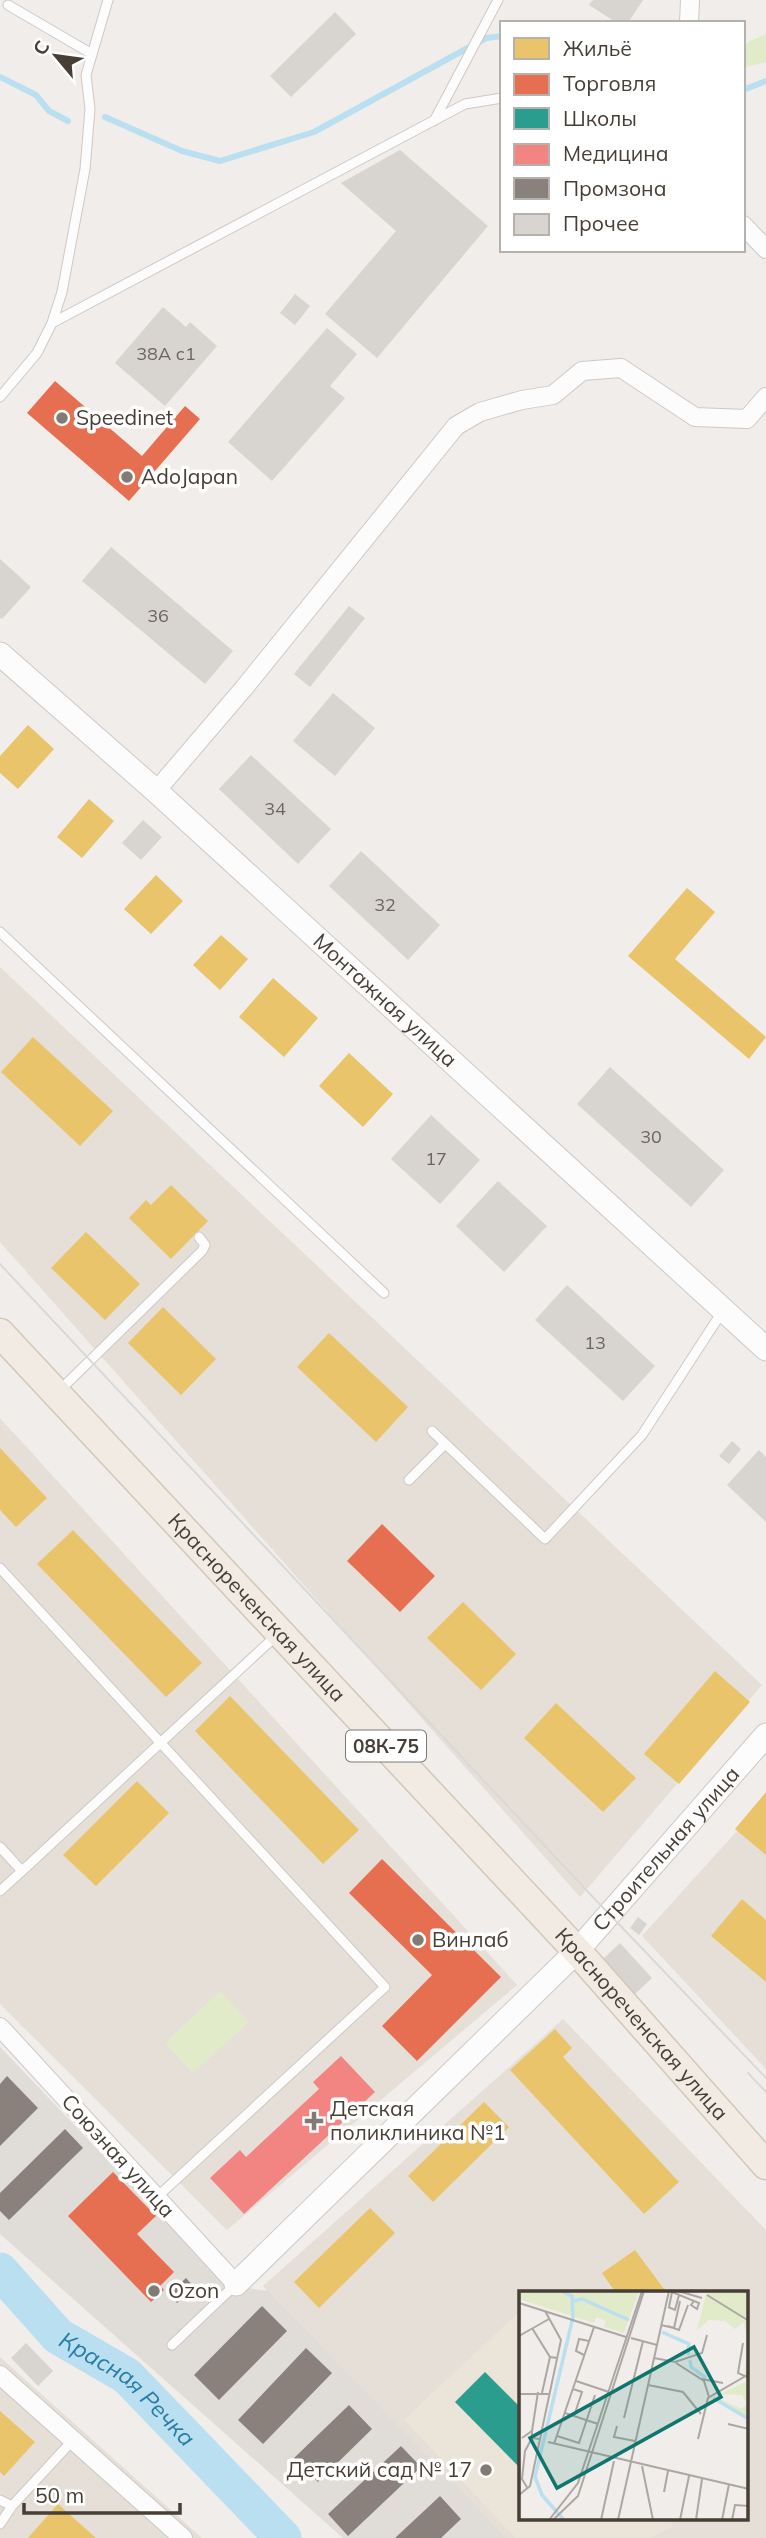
<svg xmlns="http://www.w3.org/2000/svg" width="766" height="2538" viewBox="0 0 766 2538" font-family="Mulish,sans-serif">
<style>
.residential{fill:#e5dfd7;fill-rule:evenodd}
.industrial{fill:#e0dcd8}
.education{fill:#ebe4d9}
.green{fill:#e1ebc9}
.homes{fill:#e9c46a}
.shops{fill:#e76f51}
.schools{fill:#2a9d8f}
.health{fill:#f28482}
.industry{fill:#8a817c}
.lines{fill:none;stroke-linecap:round;stroke-linejoin:round}
.stream{stroke:#b9dff0;stroke-width:6}
.river{stroke:#b9dff0;stroke-width:37}
.building{fill:#d8d4d0}
.service-casing{stroke:#cdc9c6;stroke-width:11}
.minor-casing{stroke:#cdc9c6;stroke-width:20}
.tertiary-casing{stroke:#cdc9c6;stroke-width:25}
.primary-casing{stroke:#d3c8b7;stroke-width:31}
.service{stroke:#fdfcfc;stroke-width:9}
.minor{stroke:#fdfcfc;stroke-width:18}
.tertiary{stroke:#fdfcfc;stroke-width:23}
.primary{stroke:#f1ebe3;stroke-width:28}
.tram{stroke:#d9d9d8;stroke-width:2}
.poi-dot{fill:#827b74;stroke:#fff;stroke-width:2.5}
.labels{text-anchor:middle;stroke-width:7;stroke-linejoin:round;paint-order:stroke}
.number-label{font-size:18px;fill:#6d655d}
.shield{fill:#fff;stroke:#7e7872;stroke-width:2}
.shield-label{font-size:19px;font-weight:bold;fill:#473e35}
.poi-label{font-size:21px;fill:#473e35;stroke:#fff;text-anchor:start}
.street-label{font-size:21px;fill:#473e35;stroke:#fff}
.water-label{font-size:23px;font-style:italic;fill:#287da5;stroke:#fff}
.inset-river{fill:none;stroke:#b9dff0;stroke-width:3.5}
.inset-road{fill:none;stroke:#aca7a2;stroke-width:2}
.view{fill:#0f766e;fill-opacity:0.15;stroke:#0f766e;stroke-width:3.5}
.inset-edge{fill:none;stroke:#473e35;stroke-width:3.5}
</style>
<rect width="100%" height="100%" fill="#f0edea"/>
<path class="residential" d="M0 967 762 1685 580 1897 0 1242Z
M0 1418 517 1985 227 2230 0 2004Z
M766 1799V2069L642 1936Z
M563 2019 766 2230V2538H481L263 2286ZM521 2293H747V2519H521Z
M0 2357 202 2538H0Z"/>
<path class="industrial" d="M0 2047 227 2285 268 2291 506 2538H343L0 2234Z"/>
<path class="education" d="M521 2310V2519H673L672 2527 650 2538H516L404 2420Z"/>
<path class="green" d="M766 34V62L743 68V47L750 41Z
M220 1991 249 2022 193 2073 165 2043Z"/>
<path class="homes" d="M28 725 54 749 18 789 0 773V756Z
M89 799 114 821 82 858 57 837Z
M156 875 183 901 151 934 124 909Z
M687 888 715 912 675 959 766 1037 749 1059 628 956Z
M221 935 248 959 220 990 193 965Z
M273 978 318 1018 284 1057 239 1017Z
M33 1037 113 1111 80 1146 1 1072Z
M349 1053 393 1094 363 1127 319 1086Z
M171 1185 208 1221 171 1259 129 1218 146 1200 151 1205Z
M86 1232 140 1284 105 1320 51 1268Z
M163 1307 216 1359 181 1395 128 1343Z
M329 1333 408 1407 376 1442 297 1367Z
M0 1448 47 1498 16 1527 0 1510Z
M73 1530 202 1663 166 1697 37 1564Z
M463 1602 516 1654 481 1690 427 1638Z
M715 1671 750 1702 679 1784 644 1754Z
M230 1696 359 1830 323 1864 195 1731Z
M556 1703 636 1778 603 1812 524 1738Z
M137 1781 169 1813 96 1886 63 1855Z
M766 1792V1855L735 1829Z
M742 1899 766 1920V1982L711 1936Z
M555 2029 572 2048 563 2057 679 2182 644 2214 510 2070Z
M484 2102 509 2127 433 2202 408 2176Z
M370 2208 395 2233 319 2308 294 2282Z
M635 2250 667 2293H616L602 2273Z
M0 2411 35 2442 4 2476 0 2472Z
M58 2504 96 2538H28Z"/>
<path class="shops" d="M55 381 142 456 185 406 200 419 129 501 27 413Z
M382 1524 435 1576 400 1612 347 1561Z
M382 1859 501 1977 417 2061 382 2026 432 1975 349 1893Z
M113 2172 156 2216 137 2234 174 2272 160 2286 164 2290 151 2302 68 2216Z"/>
<path class="schools" d="M485 2372 521 2408V2469L455 2402Z"/>
<path class="health" d="M341 2056 375 2092 244 2214 210 2178 240 2150 246 2157 319 2089 313 2082Z"/>
<path class="industry" d="M7 2076 38 2108 0 2146V2084Z
M65 2129 83 2148 9 2220 0 2211V2193Z
M186 2278 194 2287 177 2303 169 2294Z
M262 2306 287 2331 219 2400 194 2375Z
M306 2348 332 2373 263 2444 238 2420Z
M349 2405 372 2429 318 2482 294 2458Z
M401 2446 421 2467 348 2536 328 2514Z
M440 2496 461 2519 441 2538H395Z"/>
<g class="lines">
<path class="stream" d="M0 77 36 95 49 111 68 121
M743 90 766 81
M105 117 182 151 220 161 314 132 486 38 502 36"/>
<path class="river" id="s1" d="M0 2271 58 2336 127 2376 283 2538"/>
</g>
<path class="building" d="M593 0H643L628 23H617L589 5Z
M335 12 356 34 291 97 270 76Z
M400 150 488 226 377 358 325 314 396 231 341 183Z
M295 294 310 306 295 325 280 313Z
M163 307 186 327 190 322 217 346 165 406 115 363Z
M327 328 357 354 330 386 345 398 272 481 228 442Z
M111 547 233 651 205 684 82 581Z
M0 559 31 587 2 619 0 618Z
M349 606 365 618 310 687 294 674Z
M333 693 375 728 335 776 293 741Z
M251 755 331 829 298 864 219 789Z
M143 820 162 837 141 860 122 843Z
M361 851 440 925 408 960 329 886Z
M610 1067 724 1170 691 1207 577 1104Z
M431 1115 480 1160 440 1204 391 1159Z
M498 1181 547 1226 504 1272 456 1226Z
M567 1285 655 1366 623 1401 535 1320Z
M732 1441 741 1449 729 1464 719 1456Z
M759 1450 766 1457V1522L727 1485Z
M638 1917 647 1924 639 1935 630 1928Z
M620 1943 652 1978 635 1994 603 1959Z
M26 2343 53 2371 38 2386 11 2358Z"/>
<g class="lines">
<defs>
<path id="service" d="M8 5 92 54
M434 121 498 0
M52 323 465 104 502 98
M0 397 37 353 52 323 62 292 85 169 90 109 86 75 108 0
M0 932 384 1293
M58 1392 202 1251 205 1245 199 1237
M432 1431 545 1539 642 1435 722 1312
M409 1480 445 1444
M0 1568 385 1987 156 2198
M0 1847 22 1871 0 1891
M22 1871 278 1634
M172 2345 234 2286
M0 2500 12 2506 73 2440
M0 2524 12 2506"/>
<path id="minor" d="M689 23 690 0
M743 225 766 249
M156 791 244 688 456 426 480 412 522 400 553 395 582 371 621 368 695 417 747 419 766 397
M0 2027 236 2284
M0 2375 183 2538"/>
<g id="tertiary">
<path id="s2" d="M0 654 156 791 766 1349"/>
<path id="s3" d="M236 2284 577 1951 766 1735"/>
</g>
<g id="primary">
<path id="s4" d="M0 1333 577 1951 766 2165"/>
</g>
</defs>
<use href="#service" class="service-casing"/>
<use href="#minor" class="minor-casing"/>
<use href="#tertiary" class="tertiary-casing"/>
<use href="#primary" class="primary-casing"/>
<use href="#service" class="service"/>
<use href="#minor" class="minor"/>
<use href="#tertiary" class="tertiary"/>
<use href="#primary" class="primary"/>
<path class="tram" d="M0 1264 590 1894 766 2078
M748 2073 766 2092"/>
</g>
<g class="poi-dot">
<circle cx="62" cy="418" r="7"/>
<circle cx="127" cy="477" r="7"/>
<circle cx="418" cy="1940" r="7"/>
<path d="M310.5 2110.5h7v7h7v7h-7v7h-7v-7h-7v-7h7z"/>
<circle cx="154" cy="2291" r="7"/>
<circle cx="486" cy="2470" r="7"/>
</g>
<g class="labels">
<g class="number-label">
<text x="166" y="360">38А с1</text>
<text x="158" y="622">36</text>
<text x="275" y="815">34</text>
<text x="385" y="911">32</text>
<text x="651" y="1143">30</text>
<text x="436" y="1165">17</text>
<text x="595" y="1349">13</text>
</g>
<rect class="shield" x="346" y="1730.5" width="80" height="31" rx="5"/>
<g class="shield-label">
<text x="386" y="1753">08К-75</text>
</g>
<g class="poi-label">
<text x="76" y="425">Speedinet</text>
<text x="141" y="484">AdoJapan</text>
<text x="432" y="1947">Винлаб</text>
<text x="330" y="2116">Детская<tspan x="330" dy="24">поликлиника №1</tspan></text>
<text x="168" y="2298">Ozon</text>
<text x="472" y="2477" text-anchor="end">Детский сад № 17</text>
</g>
<g class="street-label">
<text dy="7" stroke="none"><textPath href="#s2" startOffset="518">Монтажная улица</textPath></text>
<text dy="7" stroke="none"><textPath href="#s4" startOffset="376">Краснореченская улица</textPath></text>
<text dy="7" stroke="none"><textPath href="#s3" startOffset="612">Строительная улица</textPath></text>
<text dy="7" stroke="none"><textPath href="#s4" startOffset="943">Краснореченская улица</textPath></text>
<text transform="translate(118 2156) rotate(48)" y="7">Союзная улица</text>
</g>
<g class="water-label">
<text dy="8" stroke="none"><textPath href="#s1" startOffset="175">Красная Речка</textPath></text>
</g>
</g>
<g transform="translate(519 2291)">
<rect width="229" height="229" fill="#f0edea"/>
<path d="M0 0H120L105 42 85 36 87 30 77 26 75 32 0 8ZM188 0 230 1 229 28H220L229 30V81L228 84 225 85 229 53 225 31 216 38 206 30 190 29 178 39ZM229 90V125L204 113 195 105 223 118 228 112 223 104 200 103Z" fill="#e1ebc9"/>
<path class="inset-river" d="M42 0 53 5 54 26 16 186 23 204 45 229M54 10 63 8 110 29M143 41 170 53 169 64M171 69 172 76 187 87M194 107 230 128"/>
<path class="inset-road" d="M159 0 183 7M188 4 230 30M0 12 107 46M149 16 156 19 160 4M150 16 153 1 180 12 178 18 172 14 175 10M142 34 155 37 161 10M149 35 160 39 169 14M13 37 31 66 38 67M0 45 30 28M112 47 138 54M224 52 219 82 230 87M65 64 57 60 60 48 70 50M135 67 156 71 183 62 188 44M157 72 185 90 190 106M183 88 204 92M57 90 90 101M129 94 164 101 182 123M23 102 31 66M0 103H30M46 122 55 125 63 101 54 98M55 125 79 133M105 127 124 50M209 133 230 138M98 135 95 146 116 150M13 140 19 101M38 145 60 152 76 104M3 147 13 140V147L20 148M179 148 189 107 230 83M29 151 230 198M35 153 75 36M123 175 134 229M9 198 3 188 6 160 13 147M145 201 149 180M0 204 11 195 42 49 26 20M30 229 59 192 123 0M34 229 59 205 125 0M82 229 95 170M99 229 150 0M161 229 170 185M177 229 183 188M203 229 210 193M213 229 216 214 230 215"/>
<path class="view" d="M175 56 202 106 38 197 11 147Z"/>
<rect width="229" height="229" class="inset-edge"/>
</g>
<rect x="500" y="21" width="245" height="231" fill="#ffffff" stroke="#b5b2ae" stroke-width="2"/>
<rect x="514" y="38" width="35" height="21" fill="#e9c46a" stroke="#b5b2ae" stroke-width="2"/>
<text x="563" y="56" font-size="21" fill="#473e35">Жильё</text>
<rect x="514" y="74" width="35" height="21" fill="#e76f51" stroke="#b5b2ae" stroke-width="2"/>
<text x="563" y="91" font-size="21" fill="#473e35">Торговля</text>
<rect x="514" y="108" width="35" height="21" fill="#2a9d8f" stroke="#b5b2ae" stroke-width="2"/>
<text x="563" y="126" font-size="21" fill="#473e35">Школы</text>
<rect x="514" y="144" width="35" height="21" fill="#f28482" stroke="#b5b2ae" stroke-width="2"/>
<text x="563" y="161" font-size="21" fill="#473e35">Медицина</text>
<rect x="514" y="178" width="35" height="21" fill="#8a817c" stroke="#b5b2ae" stroke-width="2"/>
<text x="563" y="196" font-size="21" fill="#473e35">Промзона</text>
<rect x="514" y="214" width="35" height="21" fill="#d8d4d0" stroke="#b5b2ae" stroke-width="2"/>
<text x="563" y="231" font-size="21" fill="#473e35">Прочее</text>
<g transform="translate(56 56) rotate(299)" stroke="#ffffff" stroke-width="5" paint-order="stroke">
<path d="M0-5L12 26L0 18L-12 26Z" fill="#473e35"/>
<text y="-10" font-size="19" font-weight="bold" text-anchor="middle" fill="#473e35">С</text>
</g>
<path d="M24 2503v10h156v-10" fill="none" stroke="#473e35" stroke-width="3.5"/>
<text x="35" y="2503" font-size="21" fill="#473e35" stroke="#ffffff" stroke-width="5" paint-order="stroke">50 m</text>
</svg>
